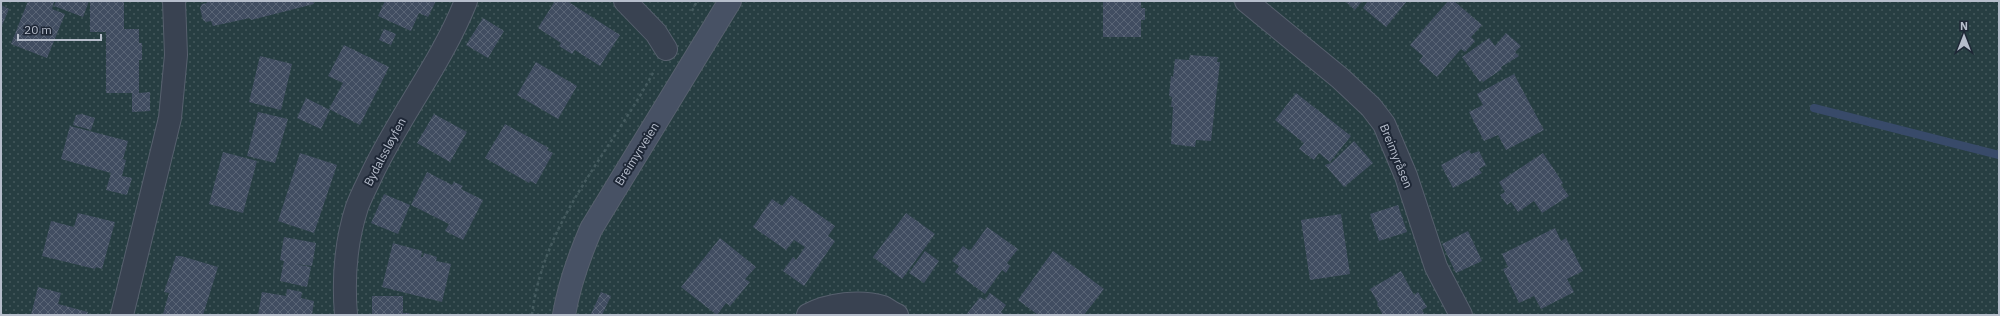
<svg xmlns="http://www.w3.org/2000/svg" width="2000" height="316" viewBox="0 0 2000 316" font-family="'IBM Plex Sans',sans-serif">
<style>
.park{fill:url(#park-dots)}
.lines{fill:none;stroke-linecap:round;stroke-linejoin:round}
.stream{stroke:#384a69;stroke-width:8}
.building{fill:url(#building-cross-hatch)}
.street-casing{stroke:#57606e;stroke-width:24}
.secondary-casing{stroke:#57606e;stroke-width:24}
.path{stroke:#455b5f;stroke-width:2.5;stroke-dasharray:3 3;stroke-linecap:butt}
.street{stroke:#394251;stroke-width:22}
.secondary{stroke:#475164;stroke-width:22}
.labels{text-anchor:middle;stroke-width:4;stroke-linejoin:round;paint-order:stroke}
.street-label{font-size:12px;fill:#b6bdcb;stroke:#1e2736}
</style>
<defs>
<pattern id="park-dots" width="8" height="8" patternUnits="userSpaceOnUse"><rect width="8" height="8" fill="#273e42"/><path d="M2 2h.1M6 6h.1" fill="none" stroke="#44585c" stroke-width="1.8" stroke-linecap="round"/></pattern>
<pattern id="building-cross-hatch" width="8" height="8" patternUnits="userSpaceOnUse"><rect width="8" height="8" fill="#414d61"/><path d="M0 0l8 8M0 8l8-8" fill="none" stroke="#5a6576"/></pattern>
</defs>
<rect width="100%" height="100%" fill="#253041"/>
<path class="park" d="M1 1H1999V315H1Z"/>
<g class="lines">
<path class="stream" d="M1814 108 1999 155"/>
</g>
<path class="building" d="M28 1H51L54 2 52 9 65 14 47 58 11 44Z
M56 1H89L83 17 54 6Z
M90 1H124V29H139V43H142V60H139V93L150 92V111L132 112V93H106V32H90Z
M206 1H313L314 4 251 20 250 18 213 26 211 21 206 22 203 20 200 8 202 4 207 3Z
M385 1H436L428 17 419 13 411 31 378 16Z
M555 1H567L620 35 600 66 575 50 572 54 559 46 561 43 538 28Z
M1103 1H1141V8H1145V20H1141V37H1103Z
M1345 1H1362L1355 10Z
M1366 1H1407L1386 27 1363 8 1367 2Z
M1448 1H1454L1482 25 1471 37 1475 41 1465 52 1461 49 1437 77 1419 61 1423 56 1410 45Z
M1 5 9 9 1 28Z
M483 18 504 31 488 58 466 45Z
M384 29 396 34 391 45 379 40Z
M1506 33 1521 46 1515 52 1519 56 1501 67 1502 69 1483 82 1482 80 1480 82 1462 57 1489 38 1495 46Z
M344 45 389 67 360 125 329 109 343 83 328 76Z
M1190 55 1218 57 1217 62H1220L1211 141 1196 140 1195 147 1171 144 1173 107H1171L1172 97 1169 96 1171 76 1173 77 1175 59 1189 60Z
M260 56 292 64 281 110 249 102Z
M536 62 577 86 558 119 517 95Z
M1514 74 1544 130 1506 150 1498 135 1484 141 1469 112 1483 105 1477 94Z
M1296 93 1351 136 1330 162 1319 153 1314 160 1299 149 1304 143 1275 120Z
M306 98 330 110 321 129 297 118Z
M258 112 288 119 275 163 247 156Z
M82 114 95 118 91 130 73 125 76 115Z
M434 114 467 132 450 162 417 143Z
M505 124 549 148 547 150 553 153 536 184 530 181 529 183 485 158Z
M70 126 128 141 123 159 126 160 122 176 132 178 127 195 106 190 111 173 61 159Z
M1354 141 1373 163 1344 187 1325 165 1331 163Z
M1469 150 1471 154 1479 151 1486 165 1479 169 1482 173 1453 188 1441 165Z
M223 152 257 161 243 213 209 204Z
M300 153 337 165 314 233 278 221Z
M1543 153 1563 183 1561 185 1569 196 1542 213 1534 201 1518 212 1511 202 1507 205 1500 195 1505 192 1499 182Z
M427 172 452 185 454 182 463 186 461 189 483 200 463 240 445 231 449 224 411 205Z
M384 194 410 205 398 234 371 223Z
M791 195 835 226 828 236 835 241 804 286 783 271 793 257 796 260 805 247 794 240 786 250 753 227 772 199 782 206Z
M1398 205 1407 232 1379 241 1370 214Z
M78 213 115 222 102 269 96 267 95 269 42 256 51 221 74 227Z
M906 213 935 234 902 279 873 257Z
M1341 214 1350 274 1310 280 1301 220Z
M987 227 1018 249 1007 263 1010 266 1006 273 1002 270 985 294 955 272 959 266 952 261 963 246 970 251Z
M1555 228 1561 241 1566 238 1583 271 1567 279 1574 292 1541 309 1534 296 1519 303 1503 269 1508 267 1502 254Z
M1468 231 1482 261 1456 273 1442 244Z
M284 237 316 243 312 266 295 264 311 267 307 287 280 281 284 261 280 260Z
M720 238 756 267 745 279 750 282 730 306 726 303 717 315 681 287Z
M393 243 422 251 421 257H423L424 253 437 257 436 261 451 264 442 302 382 287Z
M925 251 939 261 924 283 909 273Z
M1053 251 1104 289 1084 315H1038L1018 300Z
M176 256H181L218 267 203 315 163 314 169 293 164 292Z
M1401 271 1414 295 1418 292 1427 307 1422 310 1425 315H1383L1377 304 1378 303 1370 289Z
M38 287 61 293 58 304 88 312 87 315H31Z
M287 289 302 292 301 298 314 301 312 315H258L262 292 286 296Z
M601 292 611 296 602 315H594L591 314Z
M990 293 1006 305 1001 312 1005 315H966L980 297 985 300Z
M372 296H403V313H409V315H372Z"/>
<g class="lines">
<defs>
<path id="street" d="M625 1 656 33 666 49
M1246 1 1340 78 1371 107 1384 124 1406 176 1436 267 1461 315
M122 315 170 118 176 55 174 1
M346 315C343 279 346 241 357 207 361 196 367 185 372 174 400 115 442 62 466 1
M808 315C829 304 860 300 883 307 887 309 892 313 897 315"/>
<path id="secondary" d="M564 315C569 285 579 257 591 229L730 1"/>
</defs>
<use href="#street" class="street-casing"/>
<use href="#secondary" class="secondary-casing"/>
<path class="path" d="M692 11 697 1
M532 315C543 221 611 152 654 71"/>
<use href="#street" class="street"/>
<use href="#secondary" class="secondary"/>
</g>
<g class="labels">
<g class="street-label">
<text transform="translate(385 152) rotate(-62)" y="4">Bydalssløyfen</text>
<text transform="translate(637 154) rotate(-58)" y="4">Breimyrveien</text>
<text transform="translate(1396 156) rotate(68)" y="4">Breimyråsen</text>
</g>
</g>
<rect width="2000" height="316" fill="none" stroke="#b6bdcb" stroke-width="4"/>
<g transform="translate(1964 36)" stroke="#1e2736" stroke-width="3" paint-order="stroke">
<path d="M0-3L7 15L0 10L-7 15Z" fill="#b6bdcb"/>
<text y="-6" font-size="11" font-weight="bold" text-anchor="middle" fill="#b6bdcb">N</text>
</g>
<path d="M18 34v6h83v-6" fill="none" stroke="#b6bdcb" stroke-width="2"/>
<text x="24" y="34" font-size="12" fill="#b6bdcb" stroke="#1e2736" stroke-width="3" paint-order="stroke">20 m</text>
</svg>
